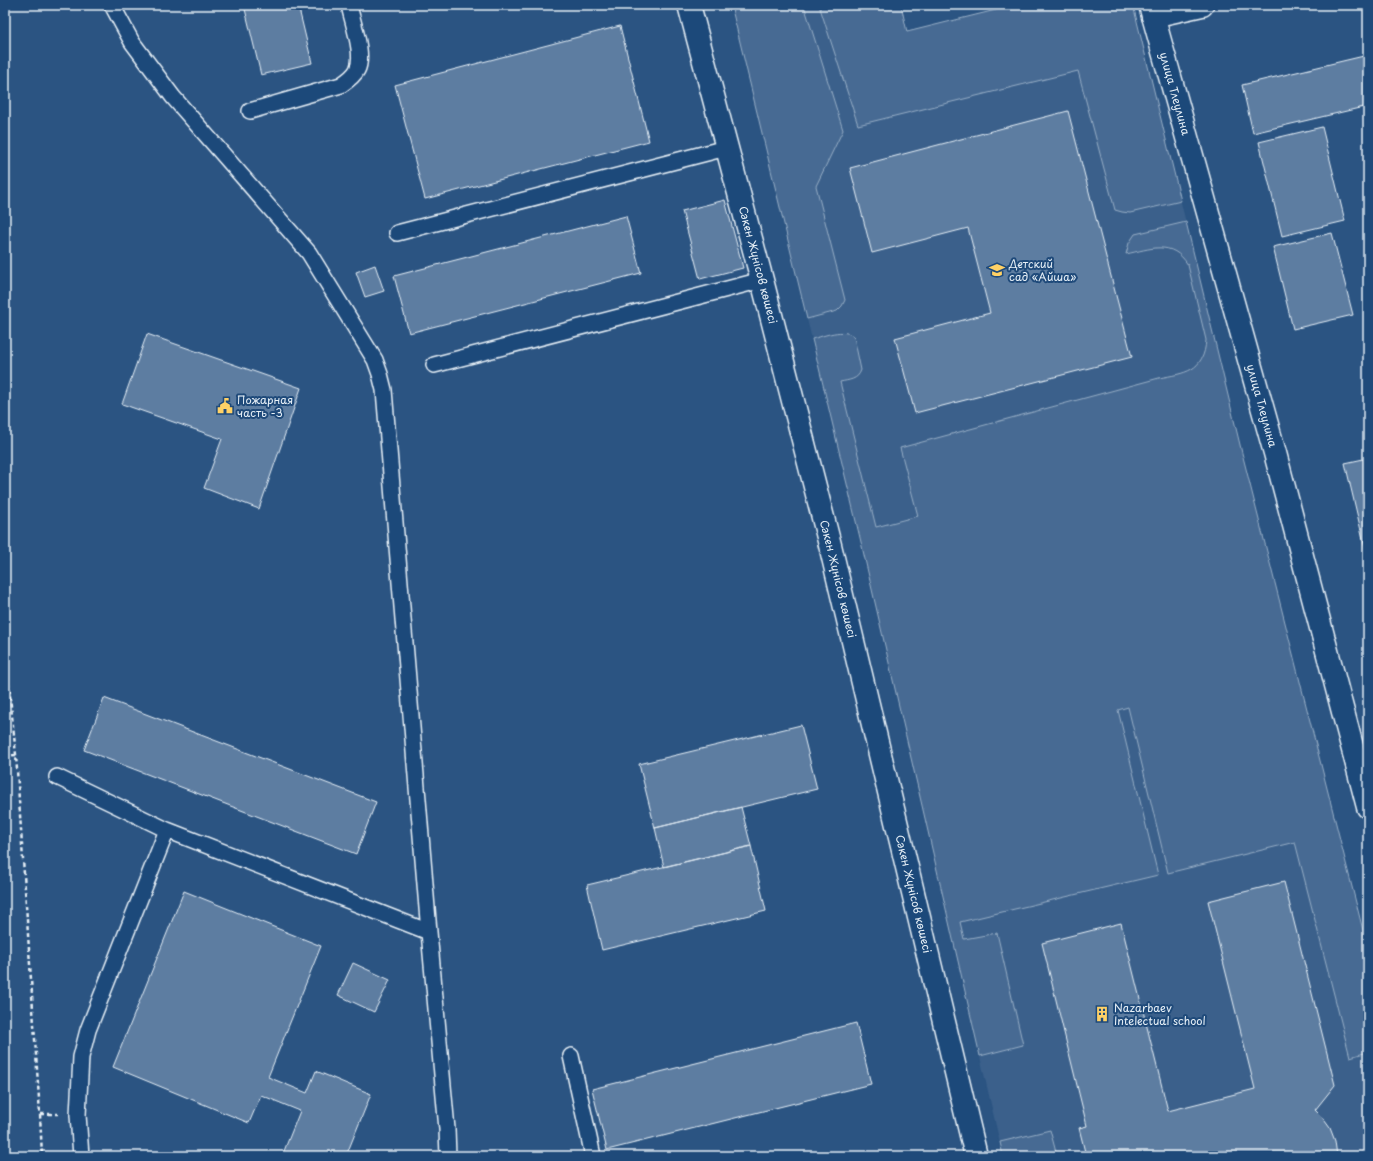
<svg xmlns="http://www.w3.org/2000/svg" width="1373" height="1161" viewBox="0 0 1373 1161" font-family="'Playpen Sans',sans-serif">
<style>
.built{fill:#3a608b}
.green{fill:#476b93;stroke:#98aec6}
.building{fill:#5d7da1;stroke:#e8f1f8}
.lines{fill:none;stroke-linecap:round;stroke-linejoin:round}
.lane-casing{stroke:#e8f1f8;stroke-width:18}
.street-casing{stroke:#e8f1f8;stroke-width:25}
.secondary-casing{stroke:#e8f1f8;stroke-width:25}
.path{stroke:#e8f1f8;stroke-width:2.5;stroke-dasharray:4 3;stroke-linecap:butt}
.lane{stroke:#1f4a7a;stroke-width:15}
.street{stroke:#1f4a7a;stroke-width:22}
.secondary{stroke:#1f4a7a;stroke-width:22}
.labels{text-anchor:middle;stroke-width:4;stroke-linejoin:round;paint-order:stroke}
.street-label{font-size:11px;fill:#e8f1f8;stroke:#1f4a7a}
.poi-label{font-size:11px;fill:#e8f1f8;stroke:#1f4a7a;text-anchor:start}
</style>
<rect width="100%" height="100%" fill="#2b5482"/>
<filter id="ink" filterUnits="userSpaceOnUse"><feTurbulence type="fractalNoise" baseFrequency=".025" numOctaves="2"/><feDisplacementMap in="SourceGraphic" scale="8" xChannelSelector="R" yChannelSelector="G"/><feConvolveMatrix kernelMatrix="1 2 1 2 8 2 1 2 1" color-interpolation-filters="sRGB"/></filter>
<g filter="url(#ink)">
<path class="built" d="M731 5H901L907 32 1016 5H1133L1241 449 1368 950V1156H1003L861 542Z"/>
<path class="green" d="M731 5H804L843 130 816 186 845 300 842 306 837 311 807 319Z
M819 5H901L907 32 1016 5H1133L1181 201 1130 213 1122 212 1115 210 1078 71 858 125Z
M1186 222 1241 449 1368 950V1052L1350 1057 1295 842 1168 873 1128 707 1118 710 1158 875 960 922 964 939 997 933 1023 1045 980 1056 861 542 812 339C824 336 844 327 854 337L861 370C858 380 849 380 840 382L876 527 918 516 900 448 1159 378C1185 373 1204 372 1206 340L1188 265C1172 239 1150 249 1126 254L1129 243 1135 234Z
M1050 1130 1057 1156H1003L1000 1142Z"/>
<path class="building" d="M244 5H298L312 63 261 75Z
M620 26 649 141 425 199 395 85Z
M1368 55V106L1253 133 1242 85Z
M1068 111 1132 357 915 413 895 338 990 313 968 228 872 253 850 168Z
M1322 127 1345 221 1282 236 1259 142Z
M725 200 743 268 700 279 682 211Z
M626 216 641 273 409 333 394 276Z
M1332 233 1353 315 1293 329 1273 247Z
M375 265 384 291 365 297 356 272Z
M147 334 301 388 259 509 204 488 222 439 122 404Z
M1368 458V560L1345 463Z
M104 698 376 802 356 854 84 750Z
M801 725 817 789 655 828 639 764Z
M741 807 751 846 664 867 655 828Z
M751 846 766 911 602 950 587 885Z
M1284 882 1335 1085 1315 1110 1322 1117 1330 1128 1335 1141 1337 1156H1086L1079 1128 1087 1126 1042 943 1121 923 1168 1111 1255 1089 1208 901Z
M184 891 321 946 268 1077 307 1093 316 1071 371 1094 346 1156H282L300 1111 261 1095 249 1123 113 1067Z
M353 963 390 980 374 1012 338 995Z
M856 1023 871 1084 607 1150 592 1089Z"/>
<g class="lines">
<defs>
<path id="lane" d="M112 5 132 42 173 97 309 253 375 360 380 374 384 390 429 932 447 1129 448 1156
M250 111 341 85C347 81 354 76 357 70 365 55 352 21 349 5
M397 233 726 148
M434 365 762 280
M57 777 167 830 429 932
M571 1056 593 1156
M81 1156 78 1115 81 1057 88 1030 167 830"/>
<g id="street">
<path id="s1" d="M1150 5 1275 453 1368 807"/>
<path d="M1153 16 1202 5"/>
</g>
<g id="secondary">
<path id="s2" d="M689 5 762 280 830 545 976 1156"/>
</g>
</defs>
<use href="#lane" class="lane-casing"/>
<use href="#street" class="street-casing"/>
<use href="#secondary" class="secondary-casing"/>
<path class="path" d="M5 647 16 755 40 1114 42 1156
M5 756 16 755
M41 1114H58"/>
<use href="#lane" class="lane"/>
<use href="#street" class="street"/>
<use href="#secondary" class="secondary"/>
</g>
</g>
<defs>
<symbol id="school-bare" viewBox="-9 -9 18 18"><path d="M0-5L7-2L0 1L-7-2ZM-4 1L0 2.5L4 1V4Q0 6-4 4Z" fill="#ffd166" stroke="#1f4a7a" stroke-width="2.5" paint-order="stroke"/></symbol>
<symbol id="civic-bare" viewBox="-9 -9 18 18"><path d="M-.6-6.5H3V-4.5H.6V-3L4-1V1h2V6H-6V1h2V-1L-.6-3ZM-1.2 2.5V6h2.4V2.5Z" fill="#ffd166" stroke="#1f4a7a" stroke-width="2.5" paint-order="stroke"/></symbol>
<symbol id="building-bare" viewBox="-9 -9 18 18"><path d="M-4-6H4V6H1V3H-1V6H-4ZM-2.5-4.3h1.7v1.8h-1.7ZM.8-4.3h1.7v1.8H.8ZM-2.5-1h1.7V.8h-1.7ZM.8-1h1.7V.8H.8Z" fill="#ffd166" stroke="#1f4a7a" stroke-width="2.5" paint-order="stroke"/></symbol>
</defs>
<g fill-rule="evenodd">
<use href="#school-bare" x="986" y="259" width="22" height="22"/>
<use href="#civic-bare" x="214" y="395" width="22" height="22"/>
<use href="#building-bare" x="1091" y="1003" width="22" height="22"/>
</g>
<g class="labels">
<g class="street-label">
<text dy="4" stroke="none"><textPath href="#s1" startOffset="92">улица Тлеулина</textPath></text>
<text dy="4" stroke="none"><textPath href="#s2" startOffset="269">Сәкен Жүнісов көшесі</textPath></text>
<text dy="4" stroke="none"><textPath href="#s1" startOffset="416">улица Тлеулина</textPath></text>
<text dy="4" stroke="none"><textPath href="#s2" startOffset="593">Сәкен Жүнісов көшесі</textPath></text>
<text dy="4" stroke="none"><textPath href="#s2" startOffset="917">Сәкен Жүнісов көшесі</textPath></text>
</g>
<g class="poi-label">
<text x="1009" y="268">Детский<tspan x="1009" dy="13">сад «Айша»</tspan></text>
<text x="237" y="404">Пожарная<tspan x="237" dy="13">часть -3</tspan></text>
<text x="1114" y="1012">Nazarbaev<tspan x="1114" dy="13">Intelectual school</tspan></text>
</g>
</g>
<rect width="1373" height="1161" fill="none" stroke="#1f4a7a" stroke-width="20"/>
<rect x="10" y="10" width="1353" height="1141" fill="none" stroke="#e8f1f8" stroke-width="1.5" filter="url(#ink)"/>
</svg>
